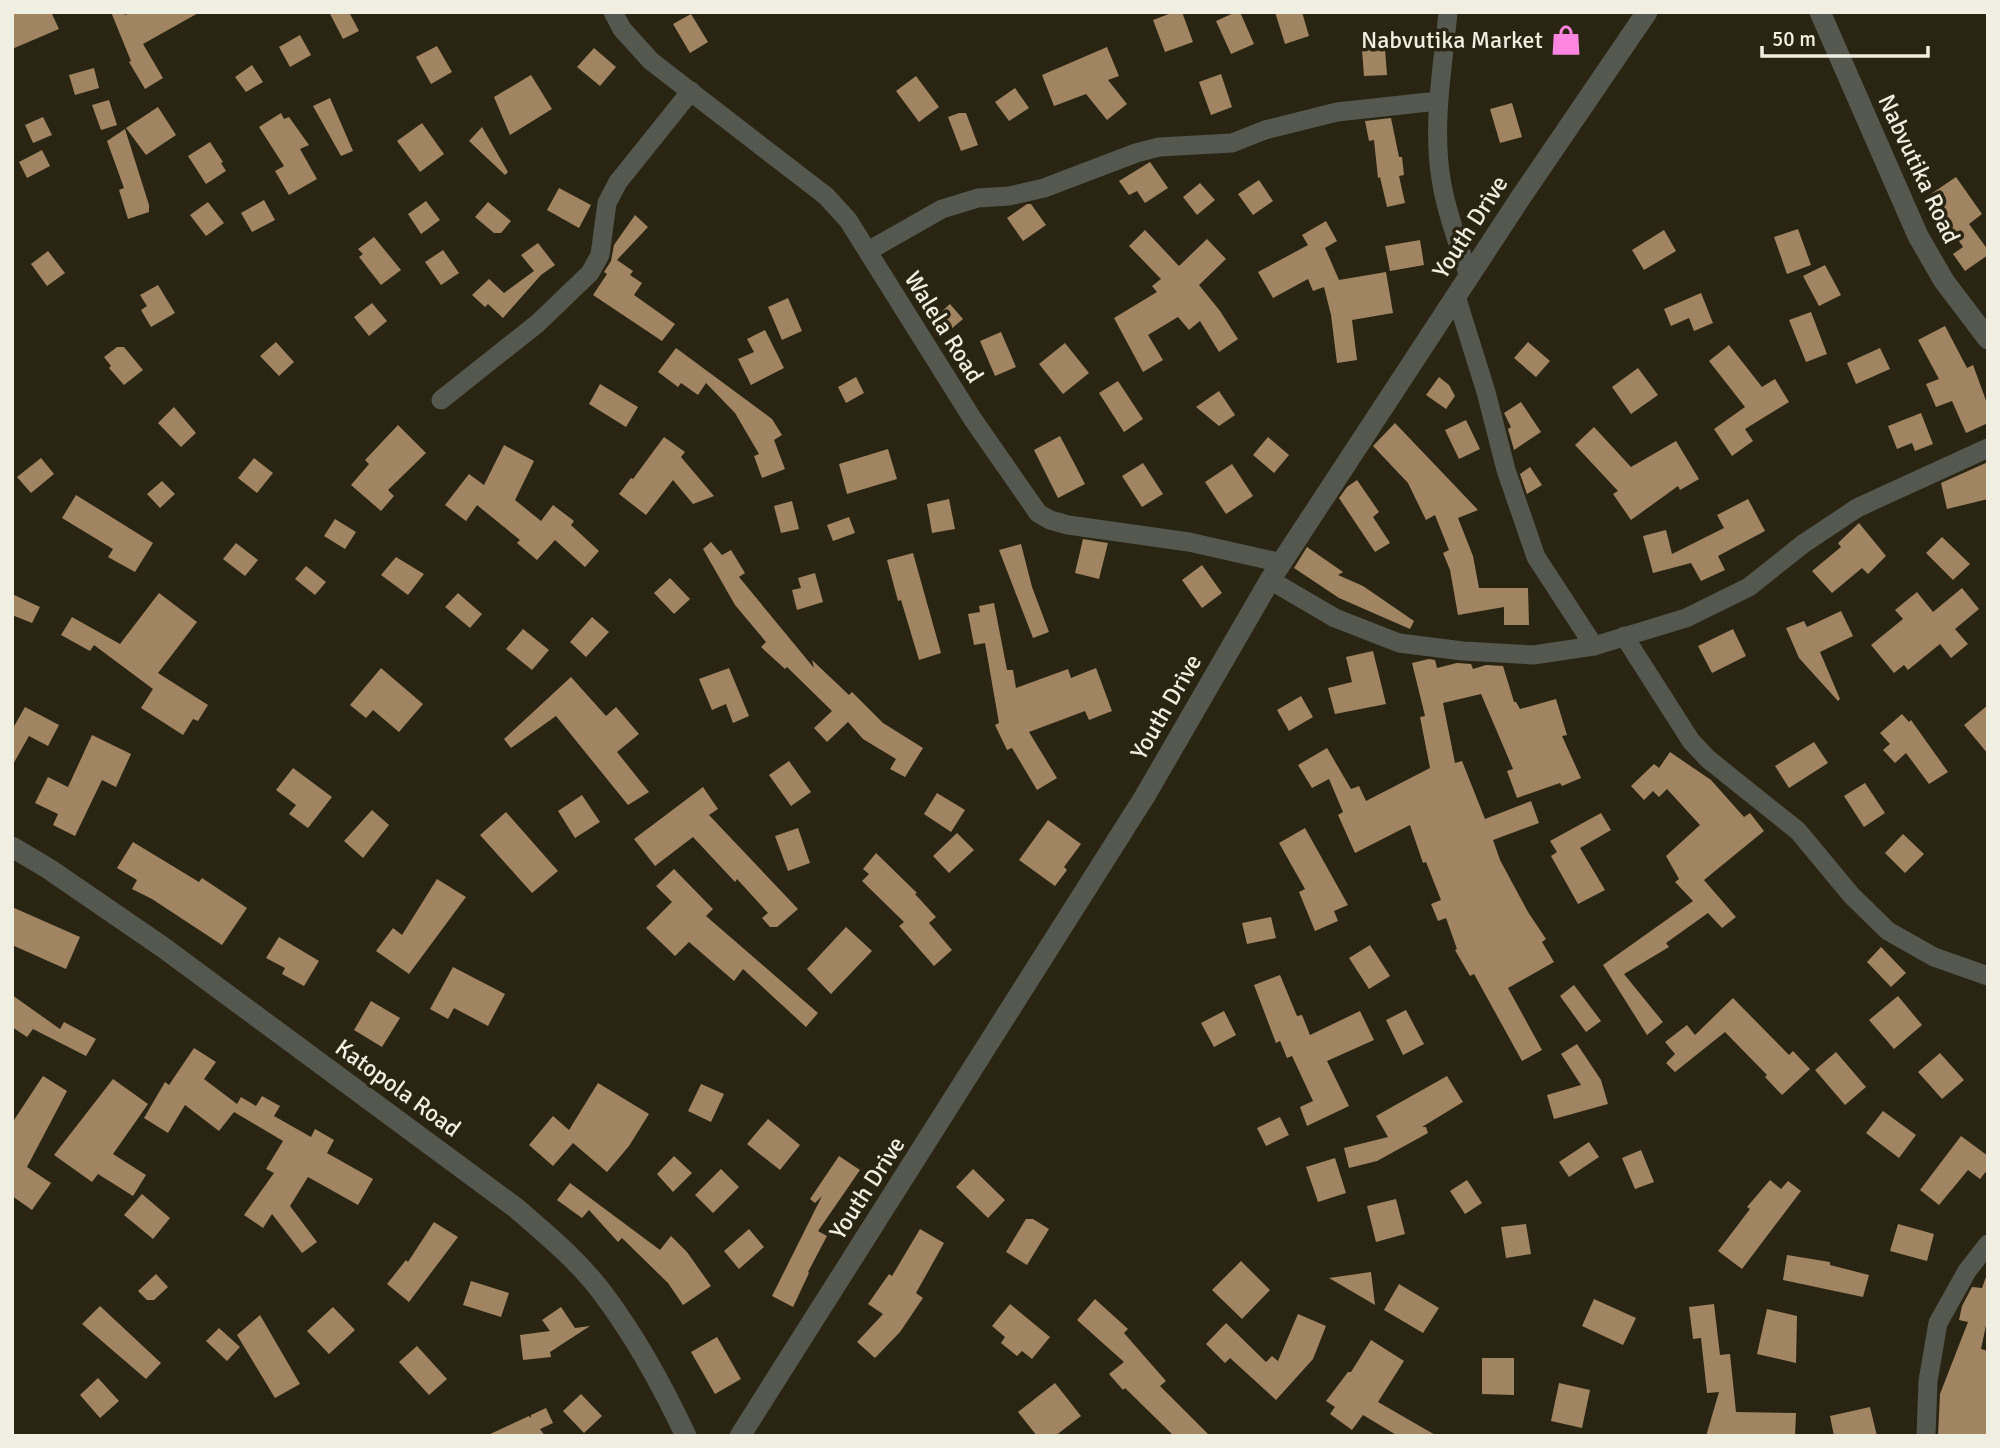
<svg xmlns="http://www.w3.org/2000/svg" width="2000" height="1448" viewBox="0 0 2000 1448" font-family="Signika,sans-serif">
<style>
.building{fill:#a18562}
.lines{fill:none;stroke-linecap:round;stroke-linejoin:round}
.minor{stroke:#55584f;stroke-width:19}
.tertiary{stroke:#55584f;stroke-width:21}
.labels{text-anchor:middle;stroke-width:7;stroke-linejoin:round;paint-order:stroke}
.poi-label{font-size:24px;fill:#f1eee2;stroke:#2a2512;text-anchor:end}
.street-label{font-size:24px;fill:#f1eee2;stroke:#2a2512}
</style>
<rect width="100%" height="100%" fill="#2a2512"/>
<path class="building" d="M12 12H51L59 29 12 49Z
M111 12H123L125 15 131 12H200L143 44 163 78 145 89 129 62 131 61Z
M329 12H349L359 31 343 39Z
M1174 12H1182L1193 42 1165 52 1153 20Z
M1236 12H1240L1254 44 1231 54 1216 21Z
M1275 12H1302L1309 36 1285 44Z
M691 14 708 42 690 53 673 24Z
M300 35 311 55 290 67 279 47Z
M437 46 452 72 431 84 416 57Z
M1107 47 1119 76 1108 80 1127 104 1107 120 1086 94 1054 106 1042 75Z
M594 48 616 67 600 86 577 67Z
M1385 49 1387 75 1364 76 1362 50Z
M252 65 263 82 246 92 235 77Z
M94 68 99 88 75 95 69 75Z
M1221 74 1232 107 1211 115 1199 82Z
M531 75 552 109 510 135 494 97Z
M916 76 939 107 919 122 896 91Z
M1015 88 1029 108 1009 121 995 102Z
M330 98 353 151 341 156 313 106Z
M109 100 117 125 101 130 92 105Z
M1512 103 1522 137 1500 143 1490 109Z
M158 107 176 135 146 155 126 128Z
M281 113 284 119 289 117 309 145 300 149 317 179 289 195 275 171 284 166 259 127Z
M959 113H966L978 145 961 151 948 117Z
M43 117 52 135 33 143 25 125Z
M1391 118 1399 157H1402L1404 175 1399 176 1405 203 1387 207 1380 177 1378 178 1374 140 1369 141 1365 121Z
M422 123 444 154 420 172 397 141Z
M482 127 508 172 505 175 469 141Z
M125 129 149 205V212L128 219 119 190 124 188 107 141Z
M210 142 223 162 221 163 226 171 206 184 188 156Z
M42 150 50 166 27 178 19 162Z
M1150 162 1168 188 1145 203 1137 191 1129 195 1119 181Z
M1956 177 1982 214 1969 224 1988 250V255L1965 271 1953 254 1963 247 1928 196Z
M1259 180 1273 201 1253 215 1238 194Z
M1200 183 1215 200 1197 215 1183 197Z
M559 188 591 205 579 228 547 210Z
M264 200 275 220 252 232 241 213Z
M426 201 440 220 421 234 408 214Z
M208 202 224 223 206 236 190 215Z
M488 202 511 221 501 233H494L475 217Z
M1027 204H1031L1046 225 1023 241 1007 218Z
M635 215 648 227 617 260 633 271 630 275 642 283 634 295 675 324 662 341 593 295 607 274 604 272 611 261 614 245Z
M1326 221 1337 241 1325 248 1339 280 1386 272 1393 313 1352 320 1357 360 1337 363 1331 315 1324 287 1313 291 1308 279 1273 298 1258 272 1308 245 1302 235Z
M1798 229 1811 265 1787 274 1774 237Z
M1145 230 1179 266 1207 239 1226 259 1199 285 1220 311 1238 339 1219 352 1200 321 1189 330 1178 317 1148 335 1163 360 1143 372 1114 318 1157 292 1152 286 1161 279 1129 246Z
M1664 230 1676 251 1644 270 1632 250Z
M374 237 401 270 381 285 359 257 363 254 358 249Z
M1420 240 1424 265 1390 271 1385 246Z
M538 243 555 265 541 275 503 318 488 304 485 307 472 295 489 279 504 293 534 271 521 255Z
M443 250 459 273 441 285 425 262Z
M48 251 65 273 47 286 31 264Z
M1825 265 1841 295 1819 306 1803 276Z
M158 285 175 313 151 327 141 310 147 306 140 295Z
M1701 293 1713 323 1694 331 1689 318 1671 326 1664 309Z
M788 298 802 331 782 340 768 307Z
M372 303 387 321 369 336 354 317Z
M950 304 963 319 944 335 931 321Z
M1811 312 1827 354 1806 362 1789 320Z
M1945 326 1967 368 1973 365 1988 406V423L1966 433 1952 401 1936 407 1926 384 1939 379 1918 340Z
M765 330 784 368 751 385 738 359 754 352 747 339Z
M1001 332 1016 367 995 376 980 341Z
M276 342 294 362 279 376 260 356Z
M1528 342 1550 361 1536 377 1514 358Z
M1065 343 1089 373 1063 394 1039 364Z
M1729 345 1762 387 1775 379 1789 402 1745 429 1753 441 1732 456 1714 429 1745 407 1709 361Z
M117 347H124L143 370 124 385 109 368 111 366 104 357Z
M676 348 772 419 782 435 774 440 785 469 762 478 754 456 759 454 735 413 706 383 698 395 681 383 678 387 658 372Z
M1880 348 1890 369 1856 384 1847 363Z
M1638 368 1658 395 1631 414 1612 387Z
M856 377 864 393 846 403 838 387Z
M1439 377 1449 385 1455 396 1446 409 1426 395Z
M1118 381 1143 419 1124 432 1099 393Z
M600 384 638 407 626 427 589 404Z
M1219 391 1235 415 1219 426 1196 407Z
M1521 402 1541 432 1514 450 1508 429 1511 427 1504 413Z
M174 407 196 433 181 447 158 423Z
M1921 413 1933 444 1915 451 1912 443 1897 449 1888 426Z
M1466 420 1480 449 1459 459 1445 430Z
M1395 423 1478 510 1458 518 1473 556 1479 588H1528L1529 625H1504V607L1458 615 1450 570 1443 553 1449 550 1435 515 1426 520 1408 483 1373 446Z
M398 425 426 453 388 490 394 496 381 511 351 485 369 464 365 460Z
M1594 427 1631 467 1676 441 1699 479 1680 490 1678 486 1631 520 1613 494 1618 491 1575 445Z
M1060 436 1085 484 1058 498 1034 450Z
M664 437 685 452 681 457 714 496 693 504 673 480 646 515 619 494 631 478 633 479Z
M1268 437 1289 455 1274 473 1253 455Z
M504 445 534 461 515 500 541 521 553 505 574 521 571 525 599 551 585 567 555 540 537 560 517 543 520 540 477 505 466 521 445 505 469 474 484 485Z
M888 449 897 479 847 494 839 464Z
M41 458 54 474 31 493 17 477Z
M254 458 273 473 257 493 238 478Z
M1988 462V499L1947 509 1941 483Z
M1143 463 1163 494 1142 507 1122 476Z
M1232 464 1253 496 1226 514 1205 482Z
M1530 467 1542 485 1527 494 1520 474Z
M1357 480 1379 512 1373 517 1390 543 1375 552 1339 498 1347 487Z
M162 481 175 494 160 508 147 494Z
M76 495 153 543 135 572 108 557 113 549 62 518Z
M949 499 955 529 932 533 927 504Z
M1748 499 1765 531 1718 556 1725 570 1701 581 1691 563 1653 573 1643 536 1666 530 1672 554 1724 528 1717 515Z
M792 501 799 529 781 533 774 506Z
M849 517 855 533 833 541 827 525Z
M335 519 356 532 345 549 324 536Z
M1859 523 1886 556 1868 574 1862 568 1832 593 1812 571 1841 547 1838 543Z
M1942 537 1970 564 1953 580 1926 553Z
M1083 539 1108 543 1099 579 1075 573Z
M711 542 722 555 731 550 745 573 739 577 814 668 812 660 849 695 852 692 883 723 923 748 905 777 890 769 896 759 863 739 848 722 827 742 814 728 832 711 787 667 785 669 761 647 766 642 735 605 703 549Z
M236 543 258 560 245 576 223 559Z
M1021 544 1032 587 1049 632 1033 638 999 550Z
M1307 547 1343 572 1338 575 1363 586 1414 621 1410 629 1339 598 1294 568Z
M913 553 941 653 919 660 901 600 898 601 887 560Z
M396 557 424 574 408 595 381 575Z
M1202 565 1222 593 1202 608 1182 580Z
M306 566 326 582 315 595 295 579Z
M815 573 823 602 797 610 792 590 801 588 798 578Z
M670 578 690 599 674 614 654 593Z
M1962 588 1979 609 1955 629 1968 644 1951 658 1940 644 1908 670 1904 665 1894 673 1871 645 1903 619 1895 610 1917 592 1933 612Z
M159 593 197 622 158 673 208 705 198 721 193 719 183 735 141 708 153 689 94 645 90 651 61 635 72 617 120 644Z
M458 593 482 614 470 628 445 607Z
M12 594 40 607 32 623 12 615Z
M994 603 1007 670H1013L1016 688 1068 669 1071 678 1096 668 1112 711 1089 720 1085 711 1029 732 1057 778 1037 790 1012 748 1007 750 995 725 999 723 985 643 974 645 968 614 980 612 979 606Z
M1841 611 1853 636 1820 652 1840 699 1838 701 1799 658 1786 628 1804 621 1807 627Z
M592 617 609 632 586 657 570 642Z
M523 629 549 650 532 670 506 649Z
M1733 629 1746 656 1712 673 1698 646Z
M1373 651 1386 704 1335 714 1328 688 1352 682 1346 657Z
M1429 659 1435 660 1437 668 1457 663 1471 664 1473 669 1486 665 1503 666 1514 702H1516L1520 709 1556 699 1567 735 1562 736 1581 778 1562 786 1560 783 1517 798 1507 771 1513 769 1481 694 1443 703 1455 763 1462 761 1485 819 1531 801 1539 823 1493 840 1500 860 1528 912 1546 939 1542 942 1554 962 1508 988 1542 1050 1522 1061 1474 974 1470 976 1455 950 1457 949 1446 918 1438 921 1431 904 1441 900 1426 862 1423 863 1410 825 1355 853 1338 815 1343 812 1329 779 1312 788 1298 765 1327 748 1351 789 1359 786 1366 801 1430 768 1420 717 1425 716 1412 663Z
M381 668 423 704 399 732 373 710 366 718 350 705Z
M729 668 749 716 733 723 726 704 712 710 699 679Z
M571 677 606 716 616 707 639 734 617 752 649 792 628 805 556 716 511 748 504 739Z
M1301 696 1313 717 1289 731 1277 710Z
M1988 705V754L1964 725Z
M25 707 59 725 48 746 29 736 12 766V730Z
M1902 714 1909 722 1911 720 1948 772 1929 784 1906 753 1895 763 1883 750 1890 744 1880 733Z
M92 735 131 754 116 787 102 780 75 836 53 825 58 814 35 803 48 777 68 787Z
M1814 742 1828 763 1789 788 1775 766Z
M1670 752 1711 780 1744 817 1750 813 1764 831 1704 880 1736 917 1722 928 1708 913 1666 943 1669 947 1624 974 1663 1022 1647 1035 1603 965 1693 901 1675 882 1679 879 1666 856 1700 825 1667 789 1659 797 1653 791 1644 800 1631 786 1654 764 1659 768Z
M789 761 811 792 791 806 769 775Z
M293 768 332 797 308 828 289 814 296 805 276 790Z
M1865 783 1885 813 1864 827 1844 796Z
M703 787 718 809 709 815 798 909 777 927H770L762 918 768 913 737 879 735 882 693 837 655 866 634 839Z
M937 793 965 810 951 832 924 814Z
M582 795 600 822 575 838 558 811Z
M372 810 389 825 363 858 344 841Z
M506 812 558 871 532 893 480 835Z
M1601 813 1611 830 1580 848 1605 890 1578 904 1551 856 1557 852 1550 841Z
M1048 820 1081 844 1064 867 1067 870 1055 886 1019 860Z
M798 828 810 863 788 871 775 836Z
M1305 828 1348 905 1334 911 1338 921 1315 931 1299 892 1305 889 1279 843Z
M957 833 974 850 949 873 933 856Z
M1903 834 1924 854 1905 873 1885 853Z
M133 842 199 882 202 878 247 908 222 945 152 899 132 889 137 880 117 868Z
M876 853 917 893 915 894 936 917 929 923 952 950 934 966 899 926 904 922 862 881 869 874 863 869Z
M674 869 713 909 706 916 818 1013 806 1027 743 969 734 981 689 942 675 956 646 928 672 902 656 886Z
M437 879 466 897 409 974 376 951 393 928 402 935Z
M12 907 80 937 66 969 12 945Z
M1271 917 1276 938 1247 944 1242 923Z
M846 927 872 951 831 994 807 969Z
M279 937 319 961 304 986 282 974 285 968 266 958Z
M1370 945 1390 976 1369 989 1349 958Z
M1881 947 1906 973 1891 987 1867 962Z
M453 967 505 994 488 1026 454 1008 448 1019 430 1009Z
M1280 975 1297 1016 1302 1015 1310 1035 1360 1011 1374 1040 1327 1061 1349 1106 1307 1126 1300 1107 1313 1101 1292 1056 1287 1058 1280 1041 1276 1043 1254 985Z
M1574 985 1601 1021 1586 1032 1560 996Z
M12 995 60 1029 64 1022 96 1039 86 1056 33 1029 27 1037 12 1027Z
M1898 996 1922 1025 1894 1049 1869 1020Z
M1733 998 1789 1055 1793 1051 1810 1069 1782 1095 1765 1077 1767 1075 1725 1032 1675 1072 1666 1063 1675 1054 1665 1042 1687 1025 1695 1035Z
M371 1001 400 1018 382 1047 354 1030Z
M1406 1010 1424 1044 1403 1055 1386 1020Z
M1224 1011 1236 1035 1214 1047 1201 1023Z
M1577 1044 1601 1080 1608 1104 1554 1119 1547 1095 1581 1085 1561 1054Z
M194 1048 216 1062 204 1079 237 1104 241 1097 256 1106 262 1096 280 1106 274 1116 311 1137 315 1129 334 1140 327 1153 373 1179 358 1205 308 1177 290 1206 317 1242 302 1253 272 1214 263 1228 244 1215 274 1173 266 1169 283 1141 234 1112 219 1131 185 1105 168 1133 144 1118 165 1082 169 1085Z
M1836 1052 1866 1087 1845 1105 1815 1070Z
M1940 1053 1964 1080 1942 1099 1918 1072Z
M43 1076 67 1091 27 1167 51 1183 32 1210 12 1196V1123Z
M1447 1076 1463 1102 1422 1127H1426L1428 1133 1377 1161 1349 1168 1344 1148 1388 1137 1376 1116Z
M113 1079 148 1104 113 1154 146 1175 133 1196 98 1174 92 1182 54 1155Z
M598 1083 649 1114 629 1146 607 1172 573 1143 553 1166 529 1145 553 1116 569 1130Z
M701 1084 724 1094 711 1122 688 1111Z
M1883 1111 1916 1135 1899 1158 1866 1133Z
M1280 1117 1289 1135 1266 1146 1257 1128Z
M768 1119 800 1145 780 1170 747 1144Z
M1961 1136 1988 1156V1169L1980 1179 1968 1170 1939 1205 1920 1190Z
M1589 1142 1599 1157 1569 1177 1559 1162Z
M1641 1150 1654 1182 1635 1189 1622 1158Z
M674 1156 692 1173 673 1192 657 1174Z
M839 1156 860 1170 818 1231 827 1236 808 1272 809 1273 793 1307 772 1296 822 1196 815 1203 810 1199Z
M1335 1158 1346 1193 1318 1202 1306 1167Z
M721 1169 739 1187 713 1213 695 1195Z
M973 1169 1005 1200 988 1218 956 1187Z
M1467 1180 1482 1203 1465 1214 1450 1191Z
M1770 1180 1781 1189 1788 1181 1801 1191 1742 1269 1718 1251 1750 1209 1747 1207Z
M570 1183 660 1250 671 1236 687 1252 711 1286 683 1305 668 1283 622 1238 618 1242 589 1210 582 1218 557 1200Z
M142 1194 170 1218 153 1239 124 1215Z
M1396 1199 1405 1234 1376 1242 1367 1206Z
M1026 1219H1033L1049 1229 1027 1265 1006 1252Z
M434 1222 458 1237 409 1302 387 1284 406 1260 408 1262Z
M1526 1224 1531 1254 1506 1258 1501 1227Z
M1898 1224 1934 1234 1927 1261 1890 1251Z
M749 1229 764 1247 739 1269 724 1251Z
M920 1229 944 1243 916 1293 923 1298 900 1332 875 1358 857 1342 883 1314 868 1304 889 1274 892 1276Z
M1787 1255 1830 1262V1265L1869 1275 1863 1297 1783 1280Z
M1241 1261 1270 1290 1242 1319 1212 1290Z
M1371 1272 1375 1305 1329 1278Z
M156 1274 168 1287 154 1300H147L138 1291Z
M1986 1277 1988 1316 1981 1349 1988 1351V1436H1938L1940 1394 1968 1322 1959 1320 1962 1306 1972 1287 1982 1288Z
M471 1281 509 1293 501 1317 463 1305Z
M1399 1284 1439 1308 1423 1333 1384 1310Z
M1095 1299 1128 1329 1124 1333 1166 1381 1160 1386 1210 1436H1174L1125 1388 1123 1390 1109 1374 1124 1362 1077 1320Z
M1594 1299 1636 1318 1623 1345 1582 1326Z
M1010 1304 1050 1337 1032 1359 1022 1351 1017 1356 1001 1343 1005 1337 992 1326Z
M1714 1304 1720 1355 1730 1354 1736 1412 1796 1413 1795 1436H1706L1719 1392 1707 1393 1701 1338 1693 1339 1689 1307Z
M100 1306 161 1363 146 1379 82 1324Z
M333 1307 355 1330 329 1354 307 1331Z
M561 1307 575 1328 590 1326 550 1352 551 1357 523 1360 520 1335 550 1331 542 1320Z
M1767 1309 1797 1316 1796 1363 1757 1354Z
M1298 1314 1326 1326 1313 1359 1276 1400 1230 1358 1225 1363 1206 1344 1226 1323 1266 1362 1272 1356 1278 1361Z
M260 1315 300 1384 275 1398 237 1335Z
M219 1328 240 1347 227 1361 206 1341Z
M717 1337 741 1379 715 1394 691 1352Z
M1371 1340 1404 1361 1378 1402 1437 1436H1398L1363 1415 1352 1430 1330 1414 1335 1407 1326 1401 1348 1372H1351Z
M417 1346 447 1379 429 1395 399 1362Z
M1482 1358H1514V1395L1482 1394Z
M98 1378 119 1401 100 1418 80 1395Z
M1055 1383 1081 1416 1055 1436H1037L1018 1412Z
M1559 1383 1590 1390 1582 1428 1551 1421Z
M581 1394 602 1416 584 1433 563 1411Z
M1870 1407 1877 1436H1834L1830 1416Z
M546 1408 553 1423 540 1429 545 1436H486L529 1416 531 1418V1415Z"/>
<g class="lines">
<path class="minor" d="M613 12 622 29 651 61 826 196 848 220 972 418 1038 513 1050 520 1068 525 1189 542 1282 563
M1448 12C1443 67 1432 123 1441 179 1446 212 1459 245 1469 277
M868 251 942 209 978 198 1009 196 1044 188 1136 153 1159 147 1232 143 1265 130 1337 112 1438 101
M1456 296 1486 392 1506 470 1536 557 1594 646
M441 400 538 323 590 273 600 255 607 203 618 182 691 91
M1270 580 1335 618 1399 643 1463 651 1533 655 1594 646 1686 618 1749 587 1803 544 1857 508 1988 448
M1624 636 1691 741 1708 759 1798 831 1852 896 1888 931 1934 957 1988 976
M1926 1436 1928 1381 1938 1323 1967 1271 1988 1244"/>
<path class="tertiary" d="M1820 12 1918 236 1944 281 1988 339
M12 847 49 869 164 948 516 1208C547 1235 580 1262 604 1295 637 1339 663 1387 686 1436
M740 1436 1145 796 1270 580 1521 197 1647 12"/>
</g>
<defs>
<symbol id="shop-bare" viewBox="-9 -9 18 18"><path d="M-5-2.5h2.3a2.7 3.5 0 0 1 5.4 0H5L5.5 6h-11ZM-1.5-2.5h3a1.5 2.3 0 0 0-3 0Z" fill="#fe86e0" stroke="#2a2512" stroke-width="2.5" paint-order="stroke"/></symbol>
</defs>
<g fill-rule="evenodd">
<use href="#shop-bare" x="1544" y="18" width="44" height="44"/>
</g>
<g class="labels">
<g class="poi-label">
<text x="1543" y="48">Nabvutika Market</text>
</g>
<g class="street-label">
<text transform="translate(1919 169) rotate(65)" y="8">Nabvutika Road</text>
<text transform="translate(1470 227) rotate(-57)" y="8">Youth Drive</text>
<text transform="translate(944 327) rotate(58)" y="8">Walela Road</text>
<text transform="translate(1166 707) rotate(-60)" y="8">Youth Drive</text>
<text transform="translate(398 1088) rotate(36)" y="8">Katopola Road</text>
<text transform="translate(867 1188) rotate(-57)" y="8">Youth Drive</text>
</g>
</g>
<rect width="2000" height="1448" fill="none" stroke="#f1eee2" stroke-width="28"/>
<path d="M1762 46v10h166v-10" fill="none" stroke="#f1eee2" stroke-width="3.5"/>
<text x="1772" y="46" font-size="21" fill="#f1eee2" stroke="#2a2512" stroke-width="5" paint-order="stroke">50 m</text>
</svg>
